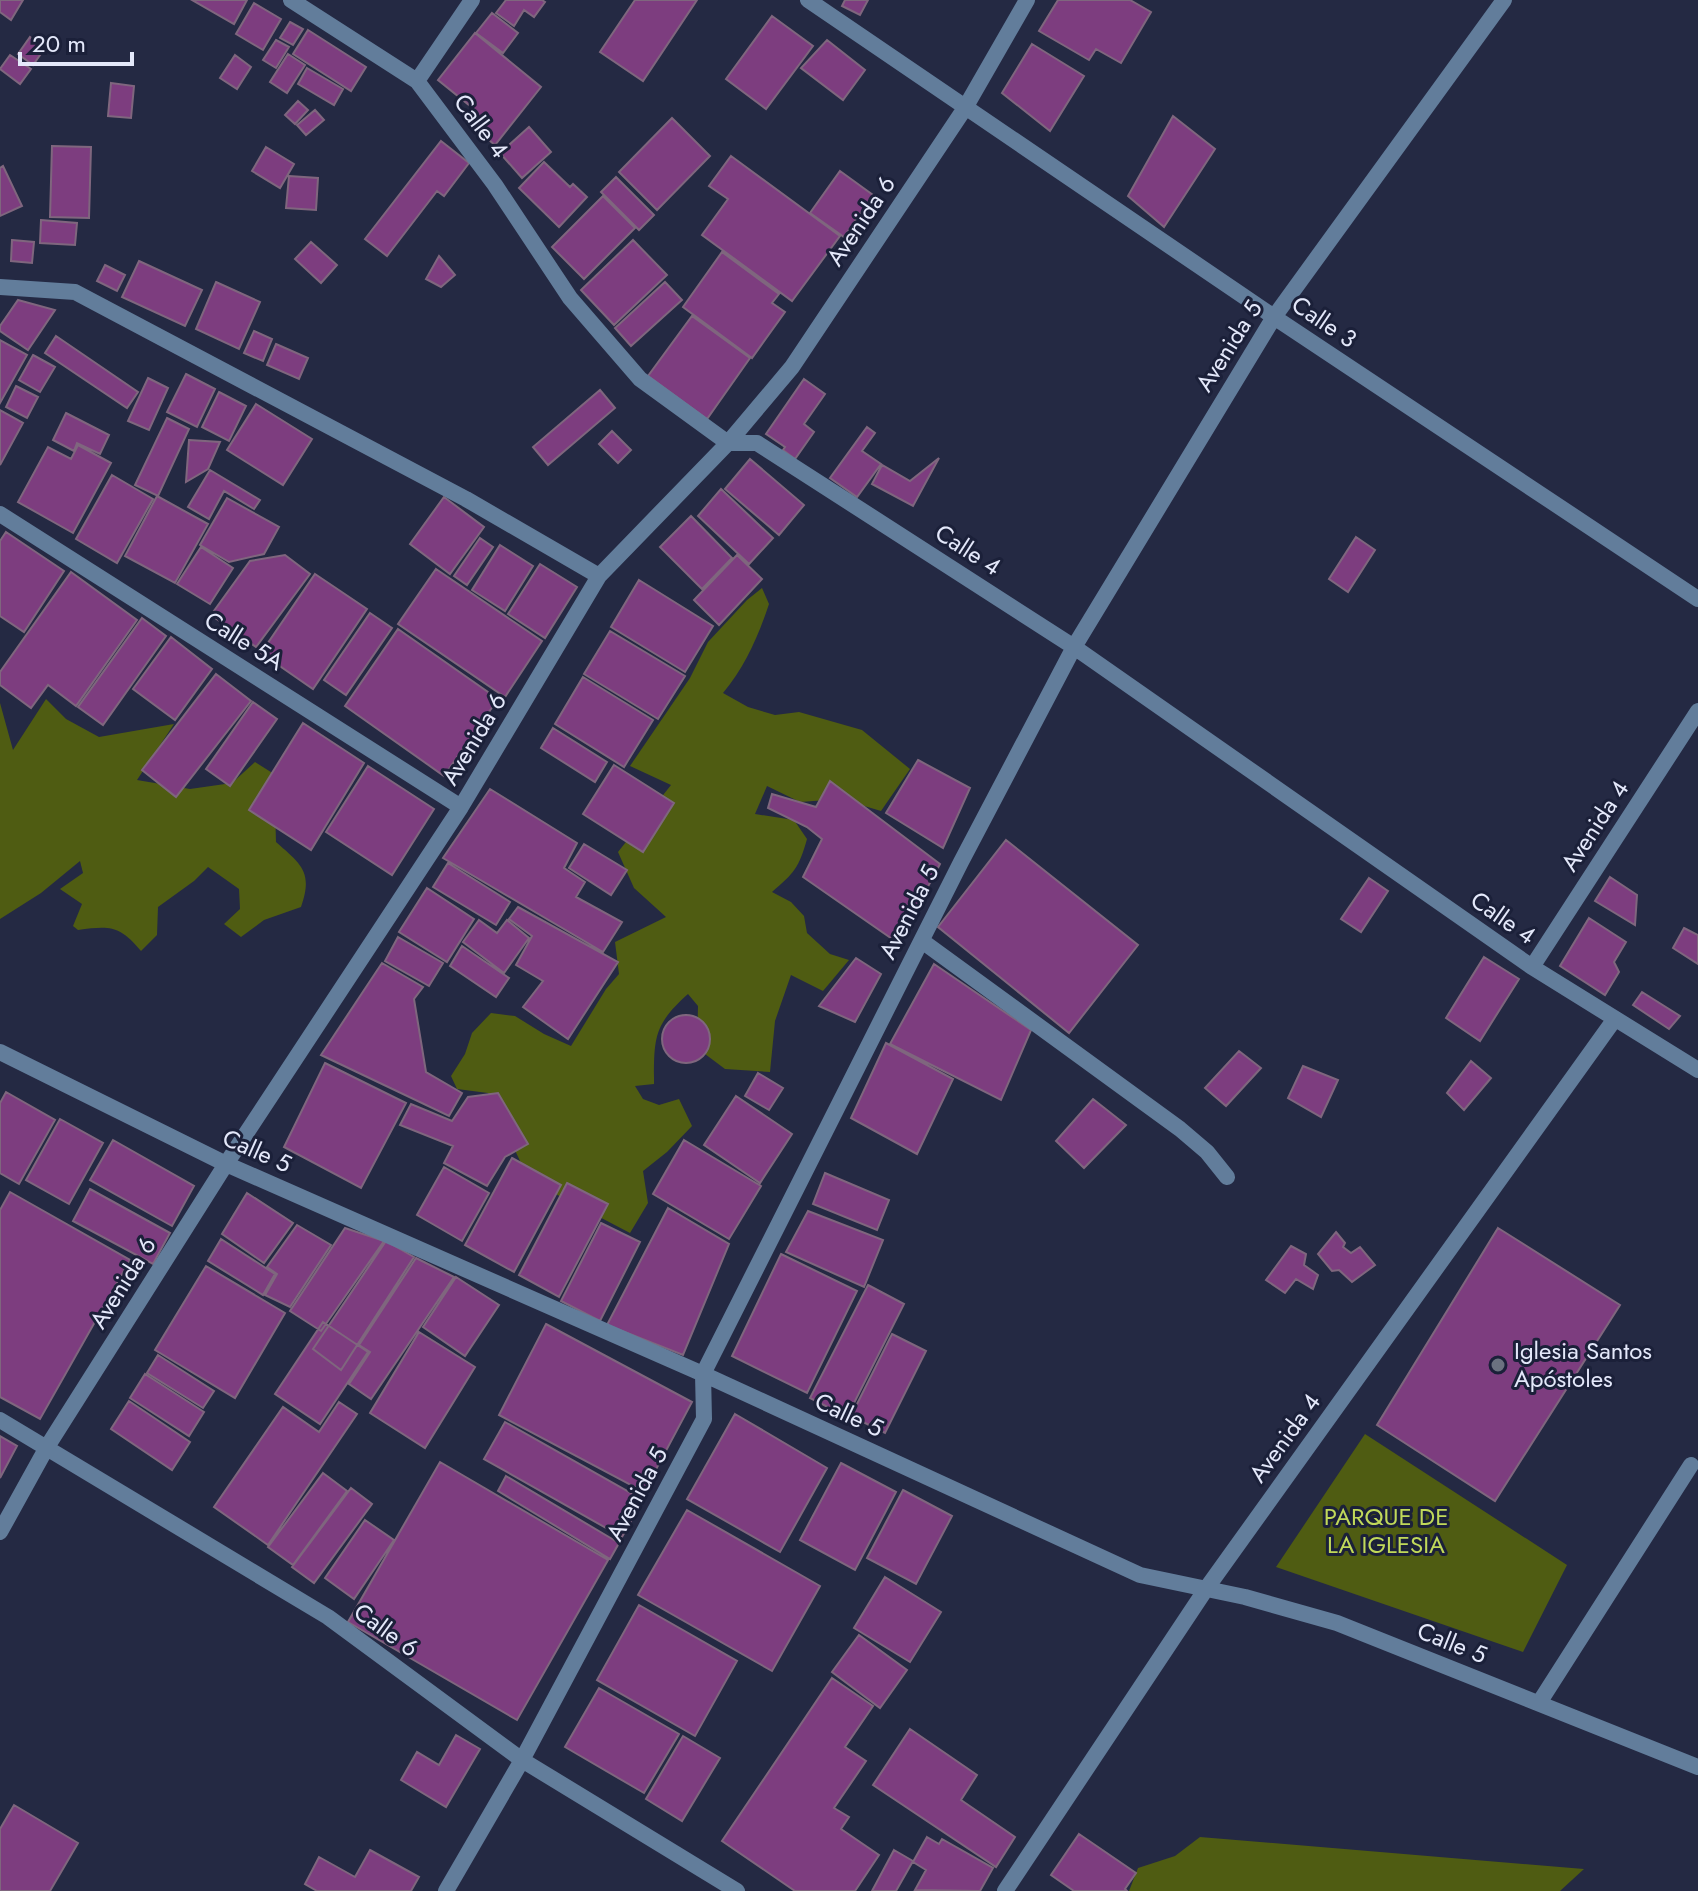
<svg xmlns="http://www.w3.org/2000/svg" width="1698" height="1891" viewBox="0 0 1698 1891" font-family="Jost,sans-serif">
<style>
.green{fill:#4f5c12}
.building{fill:#7d3d7f;stroke:#7f667e;stroke-width:2}
.lines{fill:none;stroke-linecap:round;stroke-linejoin:round}
.street{stroke:#627d9b;stroke-width:16}
.worship-dot{fill:#6b7280;stroke:#1b2039;stroke-width:3}
.labels{text-anchor:middle;stroke-width:6;stroke-linejoin:round;paint-order:stroke}
.street-label{font-size:24px;fill:#e4e8fa;stroke:#1b2039}
.poi-label{font-size:24px;fill:#e4e8fa;stroke:#1b2039;text-anchor:start}
.park-label{font-size:24px;fill:#c1d95a;stroke:#1b2039}
</style>
<rect width="100%" height="100%" fill="#242943"/>
<path class="green" d="M762 588 769 604C758 637 745 667 723 693L748 707 775 715 799 712 862 730 910 769 881 811 841 799 800 802 767 786 755 814 794 820 807 839C799 868 794 873 772 892L791 902 804 916 807 933 830 954 849 960 823 991 791 975 775 1021 770 1072 725 1069 697 1048 698 1006 688 994C653 1025 654 1039 654 1084L635 1086 643 1099 659 1105 679 1099 692 1126 667 1152 643 1171 648 1203 630 1233 529 1180 488 1093 457 1089 451 1076 465 1054 472 1033 491 1013 515 1016 544 1034 571 1046 606 989 619 974 615 942 666 917 634 888 618 852 671 785 630 766 690 678 708 642 747 600Z
M46 699 66 719 99 737 174 724 137 780 190 789 232 783 255 762 274 774 276 842C302 865 313 872 301 907L264 920 241 937 224 924 240 909 239 889 208 867 194 881 158 907 157 935 141 951C119 925 110 926 78 930L73 926 82 904 60 889 83 873 80 861 41 893 0 919V703L13 750Z
M1365 1434 1567 1565 1523 1652 1276 1567Z
M1200 1837 1584 1869 1560 1891H1129L1138 1868 1175 1856Z"/>
<path class="building" d="M0 0H23L11 20 0 12Z
M192 0H247L234 24Z
M506 0H542L545 2 534 17 524 10 514 26 496 13Z
M635 0H697L643 81 600 52Z
M845 0H868L860 15 842 6Z
M1058 0H1130L1151 12 1121 63 1096 49 1089 60 1039 31Z
M254 3 281 19 263 50 236 34Z
M492 13 518 33 503 53 476 33Z
M772 16 813 46 766 109 726 79Z
M290 22 303 29 293 45 280 38Z
M308 30 366 67 351 91 293 54Z
M475 33 541 87 495 145 466 121 475 110 438 80Z
M30 37 45 48 33 65 18 54Z
M276 40 289 47 276 68 263 60Z
M827 40 865 70 843 100 801 68Z
M1032 44 1084 76 1050 131 1002 93Z
M288 54 305 65 287 93 270 82Z
M10 55 31 69 20 84 0 69Z
M235 55 251 67 237 89 220 78Z
M307 68 343 89 334 105 298 84Z
M111 83 134 86 131 118 108 116Z
M298 101 308 110 295 124 285 115Z
M315 110 324 120 306 135 297 125Z
M1173 116 1215 149 1164 227 1128 196Z
M672 118 710 156 657 210 619 172Z
M529 127 551 152 522 178 500 153Z
M441 141 469 163 444 196 437 191 387 256 365 239Z
M52 146 91 147 89 218 50 217Z
M266 147 294 164 280 188 252 171Z
M731 156 840 236 792 301 702 235 728 199 709 186Z
M544 162 570 187 573 184 587 197 559 227 519 188Z
M3 166 22 206 0 216V168Z
M840 171 873 195 844 237 810 213Z
M289 176 318 178 316 210 286 208Z
M616 177 654 215 639 230 601 192Z
M603 196 635 228 584 279 552 247Z
M41 220 77 223 75 245 40 243Z
M12 240 34 242 32 263 11 261Z
M633 240 667 275 614 325 581 290Z
M311 242 337 265 321 283 295 259Z
M722 252 779 294 772 303 785 312 752 358 683 307Z
M439 256 455 275 441 287 426 279Z
M139 261 202 290 185 326 122 297Z
M105 265 125 275 117 291 97 281Z
M216 282 260 302 239 349 196 329Z
M665 282 682 300 631 346 615 328Z
M18 300 55 310 28 350 0 331V326Z
M692 316 750 358 707 419 648 376Z
M254 331 272 339 263 361 244 353Z
M56 336 138 392 127 408 45 353Z
M0 340 27 355 0 403Z
M276 344 308 358 299 379 267 365Z
M33 355 55 367 40 392 19 380Z
M186 374 215 389 197 427 167 412Z
M148 378 168 388 149 430 128 421Z
M804 379 825 394 804 424 814 432 795 459 783 450 785 447 766 434Z
M16 386 38 397 27 418 6 407Z
M600 390 615 408 548 465 533 447Z
M219 392 246 406 229 441 202 427Z
M256 404 312 439 283 485 227 450Z
M0 410 23 423 0 465Z
M66 413 109 435 100 454 77 443 74 451 53 440Z
M167 418 189 429 158 496 135 485Z
M867 427 875 433 862 451 881 464 857 497 830 478Z
M612 431 631 450 618 463 599 444Z
M189 440 220 442 208 469 186 482Z
M78 445 111 463 73 533 18 502 48 447 71 459Z
M939 458 913 506 872 484 882 465 910 481Z
M750 459 804 505 779 535 725 489Z
M210 470 260 500 254 509 224 491 209 519 188 507Z
M112 475 153 499 117 563 76 539Z
M721 489 773 538 749 564 698 516Z
M157 496 208 524 175 583 125 556Z
M444 497 484 527 450 574 410 544Z
M227 498 279 527 264 554 229 562 200 545Z
M691 516 732 558 702 589 660 547Z
M6 532 64 571 24 632 0 616V541Z
M1356 537 1375 550 1348 592 1329 579Z
M480 538 493 547 467 585 454 576Z
M500 545 533 566 505 611 472 590Z
M201 547 233 568 210 604 177 584Z
M285 555 310 574 256 647 211 615 250 561Z
M737 555 762 579 719 625 694 600Z
M540 564 577 587 545 638 508 614Z
M436 569 542 641 505 697 398 624Z
M71 572 137 620 76 706 48 685 31 708 0 685V672Z
M315 574 367 609 313 689 261 653Z
M639 580 713 626 685 672 611 627Z
M370 613 392 628 346 695 324 680Z
M142 618 166 636 103 725 78 707Z
M398 629 498 699 444 776 345 706Z
M610 631 685 676 658 719 584 674Z
M171 637 212 669 175 720 133 689Z
M216 674 251 701 176 797 142 770Z
M583 677 653 720 624 767 555 724Z
M253 702 277 719 230 786 206 769Z
M303 723 364 763 311 850 249 810Z
M553 728 607 762 595 782 541 748Z
M918 760 970 788 943 848 886 813Z
M614 765 674 803 643 852 583 814Z
M368 766 434 809 392 875 326 832Z
M830 781 940 864 898 943 803 877 822 839 807 827 768 808 772 794 816 807Z
M490 789 577 843 564 868 585 882 576 897 622 922 603 952 443 858Z
M1006 840 1138 945 1069 1033 938 927Z
M584 844 627 870 611 895 569 868Z
M448 863 510 902 496 925 433 887Z
M1610 877 1637 895 1635 925 1595 901Z
M1369 878 1388 891 1361 932 1341 919Z
M427 888 474 919 447 962 399 932Z
M518 907 618 962 568 1039 523 1007 543 981 516 965 532 936 509 919Z
M1589 918 1626 942 1614 962 1619 972 1605 995 1560 966Z
M479 920 497 933 507 920 529 938 504 973 463 942Z
M1684 928 1698 935V964L1673 948Z
M398 937 443 963 429 986 385 961Z
M462 946 509 978 496 997 450 966Z
M1484 957 1519 979 1480 1041 1446 1018Z
M856 958 881 974 855 1022 819 1006Z
M382 963 423 987 414 999 426 1072 462 1093 449 1116 321 1055Z
M934 964 1031 1030 1001 1100 890 1044Z
M1642 992 1680 1016 1669 1029 1633 1005Z
M662 1039a24 24 0 1 1 48 0a24 24 0 1 1-48 0Z
M886 1043 953 1079 917 1154 851 1118Z
M886 1043 953 1079 917 1154 851 1118Z
M1239 1051 1261 1068 1226 1106 1205 1088Z
M1471 1061 1491 1078 1464 1110 1447 1093Z
M325 1063 406 1103 361 1188 284 1147Z
M325 1063 406 1103 361 1188 284 1147Z
M1303 1066 1338 1080 1321 1117 1288 1098Z
M758 1073 783 1088 769 1110 745 1096Z
M6 1092 55 1120 19 1184 0 1173V1103Z
M498 1093 528 1144 505 1157 487 1186 444 1163 453 1146 400 1125 411 1104 452 1121 468 1097Z
M736 1096 792 1134 760 1183 704 1145Z
M1093 1099 1126 1125 1084 1168 1056 1141Z
M60 1119 103 1143 69 1204 26 1180Z
M113 1140 194 1186 172 1226 90 1180Z
M684 1140 761 1186 729 1239 653 1194Z
M512 1158 561 1185 514 1272 465 1245Z
M444 1167 489 1193 462 1241 417 1215Z
M444 1167 489 1193 462 1241 417 1215Z
M825 1173 889 1200 877 1230 813 1204Z
M567 1183 608 1204 559 1297 519 1275Z
M90 1189 170 1233 153 1264 73 1221Z
M10 1192 130 1260 40 1419 0 1397V1210Z
M247 1193 293 1223 264 1263 222 1234Z
M668 1208 729 1244 683 1355 607 1325Z
M808 1211 883 1240 864 1287 786 1252Z
M808 1211 883 1240 864 1287 786 1252Z
M601 1223 640 1242 600 1321 561 1301Z
M297 1225 331 1245 290 1307 265 1295 277 1274 267 1267Z
M345 1228 384 1241 321 1331 290 1311Z
M1498 1228 1620 1305 1495 1501 1377 1425Z
M1336 1232 1345 1243 1343 1247 1351 1253 1360 1247 1375 1265 1352 1282 1339 1270 1332 1271 1318 1254Z
M221 1239 275 1274 263 1295 208 1261Z
M386 1241 414 1257 341 1370 313 1349Z
M1291 1246 1306 1254 1304 1265 1318 1275 1313 1289 1296 1279 1285 1293 1266 1280Z
M781 1254 857 1291 807 1393 732 1356Z
M416 1258 454 1277 371 1399 349 1384 370 1352 359 1345Z
M206 1266 285 1313 235 1398 155 1350Z
M456 1277 499 1305 465 1356 423 1327Z
M868 1285 904 1304 847 1417 810 1398Z
M323 1322 368 1352 320 1424 275 1394Z
M546 1324 692 1402 644 1492 499 1415Z
M419 1332 475 1367 425 1448 370 1413Z
M892 1334 926 1351 885 1433 851 1416Z
M158 1355 214 1391 203 1408 147 1373Z
M145 1374 204 1412 189 1436 130 1398Z
M129 1401 190 1442 172 1470 111 1429Z
M339 1402 357 1414 268 1545 214 1507 283 1407 319 1432Z
M735 1414 827 1468 780 1552 687 1499Z
M505 1422 643 1500 622 1537 484 1459Z
M0 1436 17 1446 0 1478Z
M0 1436 17 1446 0 1478Z
M440 1462 608 1560 517 1720 348 1622Z
M841 1463 896 1492 855 1570 800 1540Z
M323 1473 347 1491 293 1565 268 1547Z
M506 1476 619 1543 610 1559 498 1491Z
M351 1488 372 1504 314 1583 292 1567Z
M903 1490 952 1516 916 1584 867 1558Z
M687 1510 820 1586 772 1671 638 1595Z
M365 1520 394 1540 354 1599 325 1578Z
M885 1577 941 1612 910 1662 854 1628Z
M639 1605 737 1661 695 1736 597 1680Z
M859 1635 907 1670 880 1708 832 1672Z
M832 1678 873 1706 845 1747 866 1761 834 1808 849 1817 841 1829 879 1855 855 1891H795L722 1841Z
M599 1688 679 1734 644 1793 565 1747Z
M910 1729 977 1775 961 1800 1015 1837 996 1867 873 1785Z
M456 1735 480 1749 446 1807 401 1780 417 1752 439 1765Z
M683 1736 720 1758 682 1821 646 1799Z
M14 1805 78 1843 50 1891H0V1829Z
M1079 1834 1136 1873 1125 1889 1127 1891H1074L1051 1875Z
M927 1837 939 1844 942 1839 993 1868 980 1891 915 1890 926 1870 913 1862Z
M370 1850 419 1877 411 1891H317L305 1884 319 1857 355 1877Z
M894 1850 913 1861 896 1891H872Z"/>
<g class="lines">
<path class="street" d="M291 0 417 81 495 185 570 298 640 379 728 443H757L1074 647 1532 967 1698 1070
M808 0 1274 317 1698 599
M417 81 472 0
M0 287 75 292 466 499 599 576
M0 514 461 807
M922 941 1180 1129 1207 1152 1227 1177
M1532 967 1698 711
M0 1052 226 1164 703 1374 1140 1575 1245 1597 1337 1623 1698 1767
M0 1420 328 1617 522 1760 737 1891
M0 1532 47 1447 226 1164 461 807 599 576 728 443 792 367 965 108 1027 0
M1539 1703 1691 1465
M446 1891 522 1760 704 1419 703 1374 961 862 1074 647 1274 317 1504 0
M1005 1891 1206 1589 1614 1020"/>
</g>
<circle class="worship-dot" cx="1498" cy="1365" r="8"/>
<g class="labels">
<g class="street-label">
<text transform="translate(481 126) rotate(53)" y="8">Calle 4</text>
<text transform="translate(861 221) rotate(-56)" y="8">Avenida 6</text>
<text transform="translate(1324 322) rotate(34)" y="8">Calle 3</text>
<text transform="translate(1229 346) rotate(-58)" y="8">Avenida 5</text>
<text transform="translate(968 550) rotate(33)" y="8">Calle 4</text>
<text transform="translate(244 641) rotate(32)" y="8">Calle 5A</text>
<text transform="translate(474 739) rotate(-59)" y="8">Avenida 6</text>
<text transform="translate(1595 826) rotate(-57)" y="8">Avenida 4</text>
<text transform="translate(909 912) rotate(-63)" y="8">Avenida 5</text>
<text transform="translate(1503 918) rotate(35)" y="8">Calle 4</text>
<text transform="translate(257 1151) rotate(24)" y="8">Calle 5</text>
<text transform="translate(123 1283) rotate(-58)" y="8">Avenida 6</text>
<text transform="translate(849 1415) rotate(25)" y="8">Calle 5</text>
<text transform="translate(1285 1438) rotate(-54)" y="8">Avenida 4</text>
<text transform="translate(637 1494) rotate(-62)" y="8">Avenida 5</text>
<text transform="translate(386 1630) rotate(36)" y="8">Calle 6</text>
<text transform="translate(1452 1643) rotate(22)" y="8">Calle 5</text>
</g>
<g class="poi-label">
<text x="1514" y="1359">Iglesia Santos<tspan x="1514" dy="28">Apóstoles</tspan></text>
</g>
<g class="park-label">
<text x="1386" y="1525">PARQUE DE<tspan x="1386" dy="28">LA IGLESIA</tspan></text>
</g>
</g>
<path d="M20 52v12h112v-12" fill="none" stroke="#e4e8fa" stroke-width="4"/>
<text x="32" y="52" font-size="24" fill="#e4e8fa" stroke="#1b2039" stroke-width="6" paint-order="stroke">20 m</text>
</svg>
